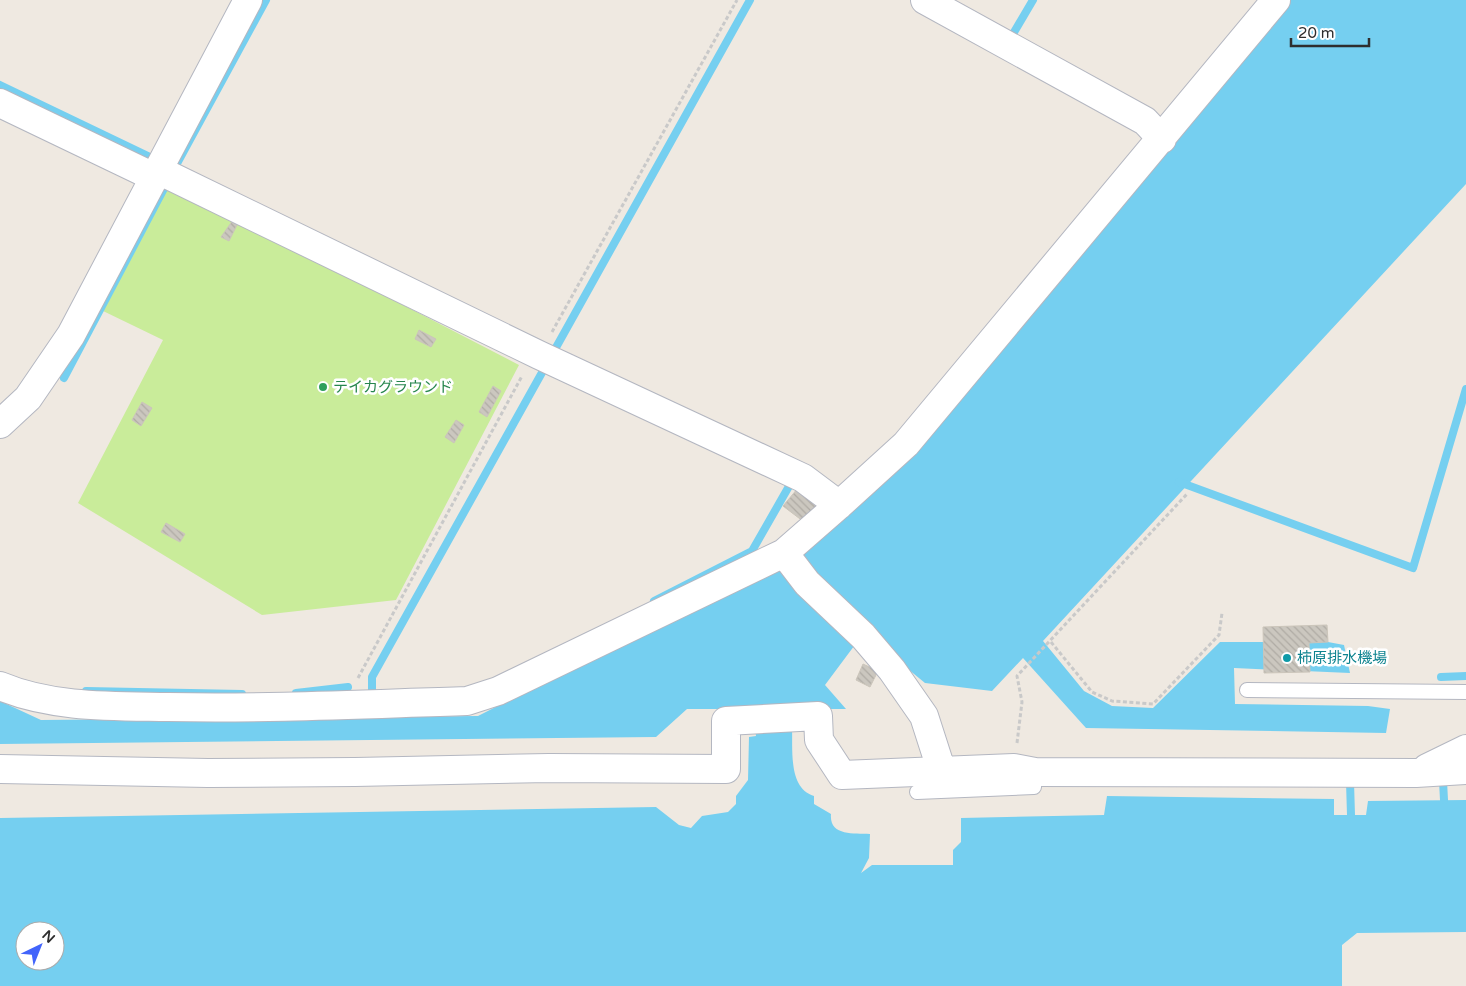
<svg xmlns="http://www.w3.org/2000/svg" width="1466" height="986" viewBox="0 0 1466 986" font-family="'Varela Round','Noto Sans JP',sans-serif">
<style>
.pitch{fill:#c9ec9a}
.water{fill:#75cff0;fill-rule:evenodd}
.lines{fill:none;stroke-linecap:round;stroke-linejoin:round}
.stream{stroke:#75cff0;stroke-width:8}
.building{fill:url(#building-back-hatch);stroke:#cbc5ba}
.lane-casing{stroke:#b4b7c1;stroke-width:16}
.street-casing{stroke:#b4b7c1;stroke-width:30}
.path{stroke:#c9c9c9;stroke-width:3;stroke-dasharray:4 2.5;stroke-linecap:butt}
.lane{stroke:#fff;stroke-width:14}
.street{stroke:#fff;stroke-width:28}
.leisure-dot{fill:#2e9e5b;stroke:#fff;stroke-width:2}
.culture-dot{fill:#0f9aa8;stroke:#fff;stroke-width:2}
.labels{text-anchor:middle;stroke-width:5;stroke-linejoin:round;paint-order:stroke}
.leisure-label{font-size:15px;fill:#27864d;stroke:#fff;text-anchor:start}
.culture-label{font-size:15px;fill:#0d838f;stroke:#fff;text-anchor:start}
</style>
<defs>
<pattern id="building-back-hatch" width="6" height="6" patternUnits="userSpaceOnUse" patternTransform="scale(1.25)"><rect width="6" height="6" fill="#cbc7bf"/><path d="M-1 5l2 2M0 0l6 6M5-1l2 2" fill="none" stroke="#afaba4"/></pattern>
</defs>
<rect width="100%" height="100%" fill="#efe9e1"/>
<path class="pitch" d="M169 184 519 365 396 600 262 615 78 503 163 340 101 310Z"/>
<path class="water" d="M1291 0H1466V184L1043 641 1084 691 1112 706 1153 708 1220 642H1328L1344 645 1350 673 1234 668 1235 704 1368 706 1390 709 1386 733 1086 728 1023 658 992 691 925 683 891 655 866 630 825 685 846 709H687L656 737 0 744V701L41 720 478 716 801 553 905 464Z
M755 728H792C793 750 788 788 814 796V804L831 814C829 836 853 833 870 834L869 858 861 873 872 865H953V850L961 842V818L1104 815 1107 796 1334 799V815H1366L1368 801 1466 800V932L1357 933 1342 945V986H0V818L656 807 679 825 691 828 702 816 728 812 736 804V796L748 780 749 737 756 736ZM25 931H55V961H25Z"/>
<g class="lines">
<path class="stream" d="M1010 39 1033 0
M0 85 148 156
M174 169 266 0
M64 378 167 183
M1179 482 1413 568 1466 389
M654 601 752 551 792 481
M1441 677 1466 676
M86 691 242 694
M296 693 348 687
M372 700V677L750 0
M1443 781 1444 800
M1350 782 1351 815"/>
</g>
<path class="building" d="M233 220 238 223 229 241 221 237Z
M419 330 436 339 431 347 415 339Z
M493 386 501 391 487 417 479 412Z
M142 402 152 408 141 426 132 420Z
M456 420 464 425 454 443 445 437Z
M798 488 822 507 808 525 783 506Z
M166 523 185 534 180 542 161 532Z
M1327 625 1328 642 1309 643 1310 672 1264 673 1263 627Z
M863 664 878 671 870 687 856 680Z"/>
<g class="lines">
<defs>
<path id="lane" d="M1247 690 1466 692
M917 792 1034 787 1035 772"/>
<path id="street" d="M925 0 1145 121 1162 139
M0 103 154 177
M158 170 539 355 803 478 839 505
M0 424 28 398 71 335 248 0
M784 553 807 583 863 636 892 670 924 716 942 772
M0 686C52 708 113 706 168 707 267 709 367 704 467 701L498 691 784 553 839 505 906 444 1276 0
M1427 768 1466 749
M0 769 208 773 355 772 549 768 726 769V721L818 716 819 740 842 775 1014 768 1035 772 1416 773 1466 770"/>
</defs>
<use href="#lane" class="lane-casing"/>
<use href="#street" class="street-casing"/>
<path class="path" d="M552 332 737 0
M1051 642 1092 692 1112 701 1153 704 1219 635 1222 613
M358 678 522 376
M1017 743 1022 702 1017 676 1187 494"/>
<use href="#lane" class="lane"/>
<use href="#street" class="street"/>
</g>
<circle class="leisure-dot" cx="323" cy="387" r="5"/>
<circle class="culture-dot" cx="1287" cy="658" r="5"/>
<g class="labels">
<g class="leisure-label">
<text x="333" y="392">テイカグラウンド</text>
</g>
<g class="culture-label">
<text x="1297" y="663">柿原排水機場</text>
</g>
</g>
<g transform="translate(40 946) rotate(43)"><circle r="24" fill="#ffffff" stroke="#ababab"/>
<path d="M0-4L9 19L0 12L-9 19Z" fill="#4264fb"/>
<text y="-8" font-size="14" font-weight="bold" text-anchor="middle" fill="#2e2e2e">N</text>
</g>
<path d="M1291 38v8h78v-8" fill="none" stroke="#2e2e2e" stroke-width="2.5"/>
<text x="1298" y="38" font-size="15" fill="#2e2e2e" stroke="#ffffff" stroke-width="4" paint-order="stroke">20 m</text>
</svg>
